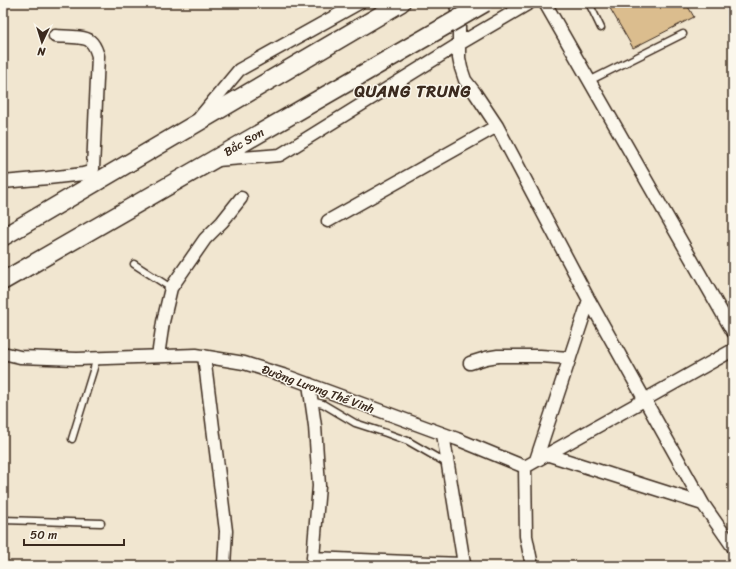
<svg xmlns="http://www.w3.org/2000/svg" width="736" height="569" viewBox="0 0 736 569" font-family="Sriracha,sans-serif">
<style>
.building{fill:#dbbd8e;stroke:#3b2a1e}
.lines{fill:none;stroke-linecap:round;stroke-linejoin:round}
.service-casing{stroke:#3b2a1e;stroke-width:9}
.minor-casing{stroke:#3b2a1e;stroke-width:15}
.secondary-casing{stroke:#3b2a1e;stroke-width:20}
.service{stroke:#fbf7ec;stroke-width:6}
.minor{stroke:#fbf7ec;stroke-width:12}
.secondary{stroke:#fbf7ec;stroke-width:17}
.secondary-bridge-casing{stroke:#3b2a1e;stroke-width:20;stroke-linecap:butt}
.secondary-bridge{stroke:#fbf7ec;stroke-width:17}
.labels{text-anchor:middle;stroke-width:3;stroke-linejoin:round;paint-order:stroke}
.street-label{font-size:12px;fill:#3b2a1e;stroke:#fbf7ec}
.district-label{font-size:16px;font-weight:bold;letter-spacing:1px;fill:#3b2a1e;stroke:#fbf7ec}
</style>
<rect width="100%" height="100%" fill="#f1e6d0"/>
<filter id="ink" filterUnits="userSpaceOnUse"><feTurbulence type="fractalNoise" baseFrequency=".025" numOctaves="2"/><feDisplacementMap in="SourceGraphic" scale="8" xChannelSelector="R" yChannelSelector="G"/><feConvolveMatrix kernelMatrix="1 2 1 2 8 2 1 2 1" color-interpolation-filters="sRGB"/></filter>
<g filter="url(#ink)">
<path class="building" d="M607 3H686L694 17 633 48Z"/>
<g class="lines">
<defs>
<path id="service" d="M589 3 601 28
M589 81 683 34
M134 264 171 288
M311 401 323 404 355 423 386 433 408 441 448 464
M72 439 97 358
M3 520 101 523"/>
<path id="minor" d="M456 3 459 25V58L461 68 465 80 475 93 497 126 589 300 703 504 733 547
M545 3 733 332
M200 117 239 70 359 3
M217 160 280 155 459 44 529 3
M3 182 48 178 83 174 90 172 93 169 98 56C96 50 95 45 90 41 84 36 64 37 55 36
M328 221 497 126
M3 353 20 357 77 359 196 355 244 363 286 376 457 439 525 467 526 536 532 566
M158 356 163 322 171 288 205 239 222 222 241 198
M204 356 226 531 224 566
M470 363 486 358 498 356H540L570 358
M309 384 315 426 319 486 313 558V566
M443 434 464 564
M546 454 703 504
M536 460 589 300
M525 467 733 350
M313 558 432 563 464 564 466 566"/>
<path id="secondary" d="M3 237 401 3
M3 281 359 76"/>
</defs>
<use href="#service" class="service-casing"/>
<use href="#minor" class="minor-casing"/>
<use href="#secondary" class="secondary-casing"/>
<use href="#service" class="service"/>
<use href="#minor" class="minor"/>
<use href="#secondary" class="secondary"/>
<defs>
<path id="secondary-bridge" d="M359 76 485 3"/>
</defs>
<use href="#secondary-bridge" class="secondary-bridge-casing"/>
<use href="#secondary-bridge" class="secondary-bridge"/>
</g>
</g>
<g class="labels">
<g class="street-label">
<text transform="translate(244 142) rotate(-30)" y="4">Bắc Sơn</text>
<text transform="translate(318 389) rotate(20)" y="4">Đường Lương Thế Vinh</text>
</g>
<g class="district-label">
<text x="413" y="97">QUANG TRUNG</text>
</g>
</g>
<rect width="736" height="569" fill="none" stroke="#fbf7ec" stroke-width="16"/>
<rect x="8" y="8" width="720" height="553" fill="none" stroke="#3b2a1e" stroke-width="1.5" filter="url(#ink)"/>
<g transform="translate(42 42) rotate(184)" stroke="#fbf7ec" stroke-width="3" paint-order="stroke">
<path d="M0-3L7 15L0 10L-7 15Z" fill="#3b2a1e"/>
<text y="-6" font-size="11" font-weight="bold" text-anchor="middle" fill="#3b2a1e">N</text>
</g>
<path d="M24 539v6h100v-6" fill="none" stroke="#3b2a1e" stroke-width="2"/>
<text x="30" y="539" font-size="12" fill="#3b2a1e" stroke="#fbf7ec" stroke-width="3" paint-order="stroke">50 m</text>
</svg>
